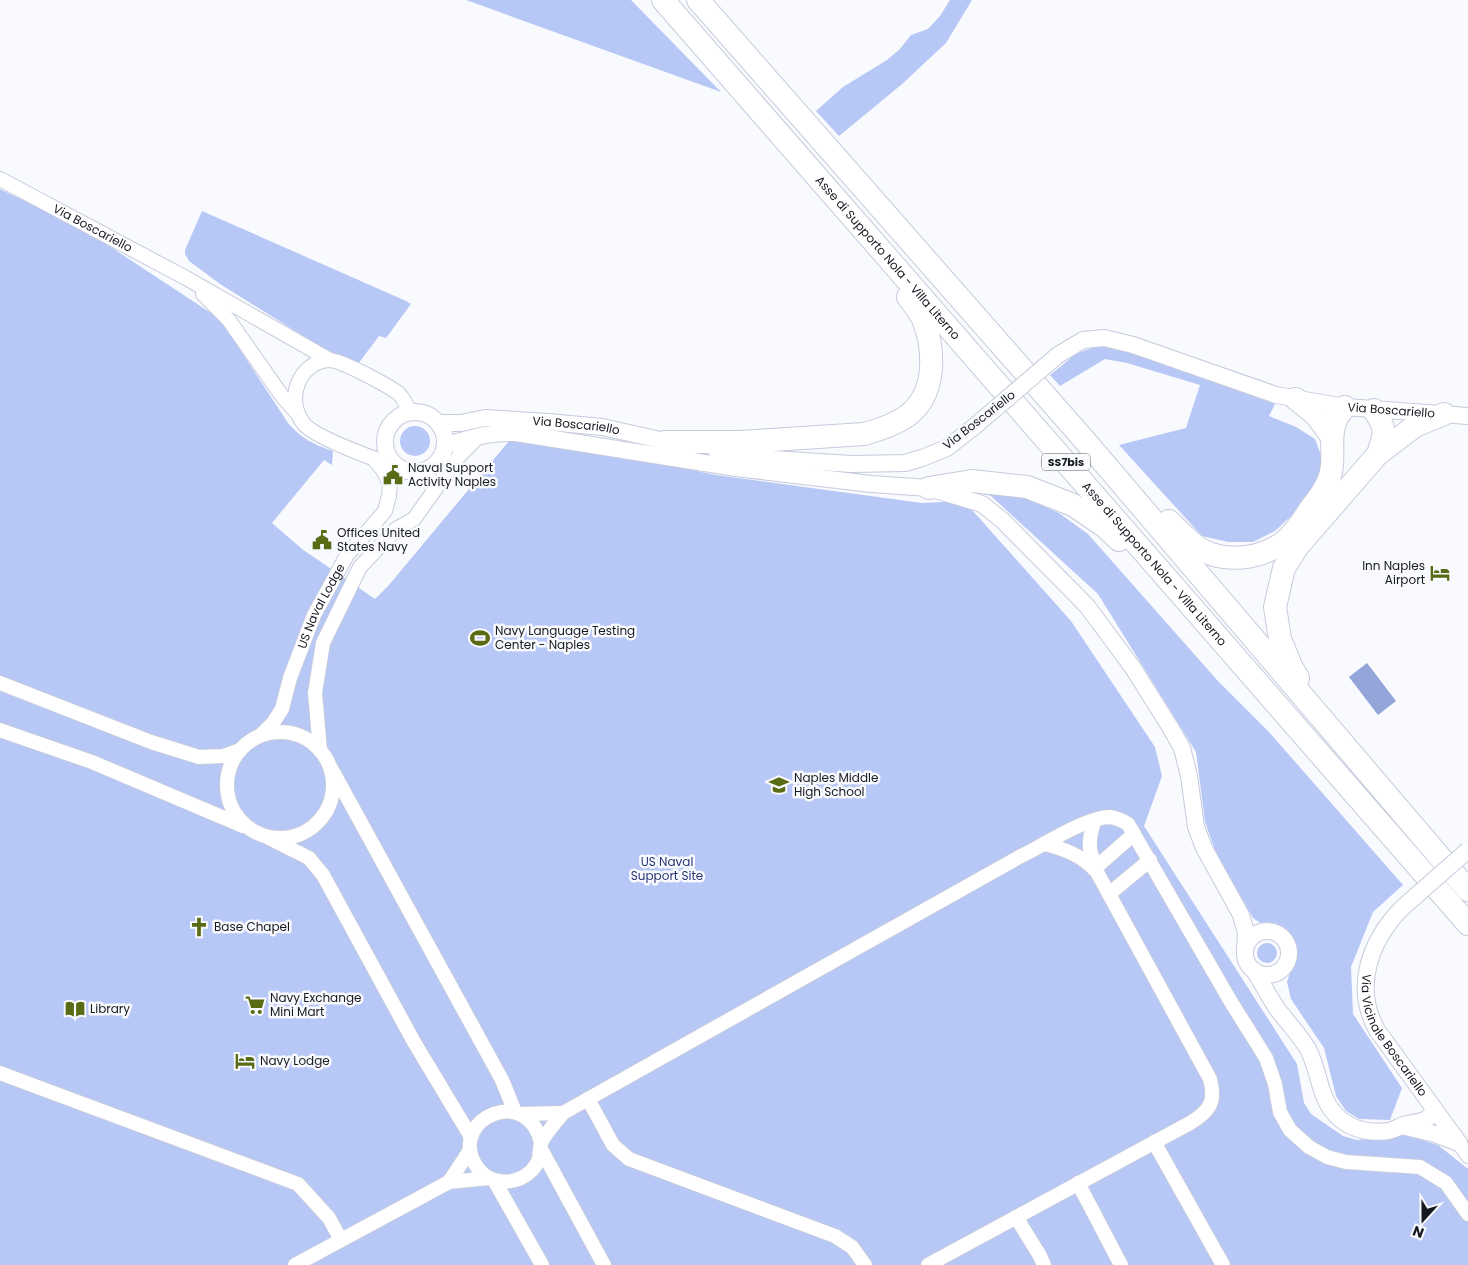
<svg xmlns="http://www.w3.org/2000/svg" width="1468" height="1265" viewBox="0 0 1468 1265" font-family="Poppins,sans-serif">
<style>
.green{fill:#b7c7f6}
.water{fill:#94a5da}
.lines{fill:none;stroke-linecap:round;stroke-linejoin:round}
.minor-casing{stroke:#c5cbdd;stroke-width:16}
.tertiary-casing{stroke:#c5cbdd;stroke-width:18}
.trunk-casing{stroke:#c5cbdd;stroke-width:24}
.minor{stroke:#fff;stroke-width:14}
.tertiary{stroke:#fff;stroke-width:16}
.trunk{stroke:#fff;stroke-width:22}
.tertiary-bridge-casing{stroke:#c5cbdd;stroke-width:18;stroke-linecap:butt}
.tertiary-bridge{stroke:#fff;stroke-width:16}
.labels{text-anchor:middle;stroke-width:5;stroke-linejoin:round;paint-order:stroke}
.shield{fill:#f9fafe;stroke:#5b5c63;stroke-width:1}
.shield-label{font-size:11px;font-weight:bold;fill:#171920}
.street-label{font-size:12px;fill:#171920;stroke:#f9fafe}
.poi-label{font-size:12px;fill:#171920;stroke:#f9fafe;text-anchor:start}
.park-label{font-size:12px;fill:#283675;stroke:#f9fafe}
</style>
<rect width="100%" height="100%" fill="#f9fafe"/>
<path class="green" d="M466 0H631L721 92Z
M950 0H972L946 43 901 85 839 136 816 111 843 87 887 60 900 49 911 35 928 29 940 16Z
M0 189 88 232 220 319 288 423C302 439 313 444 333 451L332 465 324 460 272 523 302 549 375 599 389 585 509 441 618 455 716 475 922 503 964 501 1071 621 1155 747 1162 776 1144 826 1297 1064 1304 1103 1311 1114 1343 1136 1357 1140 1405 1135 1438 1145 1468 1169V1265H0Z
M202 211 406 301 411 304 386 338 379 336 358 364 321 347 220 284 189 261 185 254V250Z
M1099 345 1127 350 1275 404 1269 416 1296 427 1315 439 1322 458 1318 486 1303 505 1275 531 1253 542H1228L1202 536 1119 445 1186 428 1200 385 1127 363 1105 359 1060 386 1050 375 1076 354Z
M400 441a15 15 0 1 1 30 0a15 15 0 1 1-30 0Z
M965 489 1026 498 1059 513 1088 534 1217 680 1269 732 1403 885 1373 912 1351 967 1353 1014 1402 1088 1390 1120 1359 1119 1346 1111 1336 1096 1324 1048 1291 999 1287 982 1295 956V946L1285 934 1287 929 1275 923C1267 928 1260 923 1253 918L1217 856 1205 822 1196 752 1098 594 991 496Z
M1257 953a10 10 0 1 1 20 0a10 10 0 1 1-20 0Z"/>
<path class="water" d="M1367 663 1396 701 1378 715 1349 677Z"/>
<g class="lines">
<defs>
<g id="minor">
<path id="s1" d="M0 179 186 278 330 360"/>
<path d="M203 294 228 319 282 396 298 414"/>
<path d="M397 467C378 460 315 438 304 424 285 401 298 362 329 360 341 360 387 385 398 393 403 397 407 406 410 412"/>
<path d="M426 471 434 490"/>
<path d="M0 683 151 742 199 757 223 756 240 750"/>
<path d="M0 730 92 762 243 826"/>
<circle cx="280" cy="785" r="53"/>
<path id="s2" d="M261 735 273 723 282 709 290 678 314 615 347 555 385 511 389 496 390 484 383 470 373 458"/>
<path d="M320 750 315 693 323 643 360 567 396 529 414 519 458 457 479 436"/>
<path d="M331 768 502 1080 515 1112"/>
<path d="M269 838 309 858 323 875 414 1042 471 1137"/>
<path d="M1045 844C1064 849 1081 855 1095 870"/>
<path d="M1094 869 1134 834"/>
<path d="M1109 894 1150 860"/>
<path d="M0 1073 298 1184 329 1218 341 1240"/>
<path d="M588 1099 613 1145 629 1159 835 1236 852 1247 865 1265"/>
<path d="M520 1114 563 1113"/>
<path d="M1154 1142 1223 1265"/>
<path d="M541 1143C528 1084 449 1118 475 1164 479 1171 486 1178 495 1180 512 1185 532 1177 539 1159 540 1154 539 1149 541 1144 542 1138 558 1119 563 1113L1021 856C1044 845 1086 817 1110 817 1117 818 1123 821 1128 824L1231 1002 1266 1058 1275 1084 1280 1112 1290 1130 1309 1147 1327 1157 1346 1162 1420 1167 1446 1183 1468 1214"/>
<path d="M1459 1143 1468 1156"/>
<path d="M541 1149 604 1265"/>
<path d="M494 1180 542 1265"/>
<path d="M449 1182 470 1150"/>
<path d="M1078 1183 1121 1265"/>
<path d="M1016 1217 1040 1256 1044 1265"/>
<path d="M295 1265 449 1182 489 1178"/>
<path d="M928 1265 1190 1123C1210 1111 1216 1102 1210 1079L1098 874C1089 851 1087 845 1094 821"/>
</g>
<g id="tertiary">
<path id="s3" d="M1058 355 1083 340 1104 338 1133 345 1276 395 1345 407 1468 416"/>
<circle cx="415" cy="442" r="30"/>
<path id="s4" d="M439 423H461L485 418 548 422 602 427 674 443"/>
<path d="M446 445C472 438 489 432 516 433L736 468 871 484 929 488 982 504 1002 520 1087 606 1133 668 1170 727 1182 748 1189 776 1196 827 1204 848 1241 915 1246 933 1245 951"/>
<path d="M716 450 772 459 852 464 905 463 922 458 947 448 975 426"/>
<path id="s5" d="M1402 908C1370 941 1353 987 1377 1030L1459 1143"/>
<circle cx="1267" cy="953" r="22"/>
<path d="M1254 970C1262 983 1269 997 1278 1010 1288 1023 1299 1034 1308 1049 1316 1064 1318 1081 1324 1096 1335 1124 1361 1135 1389 1131 1394 1130 1398 1127 1403 1125 1416 1121 1429 1124 1434 1109"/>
<path d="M1406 1127 1435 1134 1459 1143"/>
</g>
<g id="trunk">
<path id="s6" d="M663 0 1468 924"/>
<path d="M698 0 1087 443 1468 890"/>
<path d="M1296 399 1316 415 1332 437"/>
<path d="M1374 410C1387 429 1385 433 1378 454"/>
<path d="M665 442H741L864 434C879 430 894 425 907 416 937 394 935 350 923 319 919 311 913 304 908 297"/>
<path d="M929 488 972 481 1027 487 1073 505 1104 526 1119 540"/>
<path d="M1169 521C1181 532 1195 549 1211 554 1235 562 1263 557 1284 542 1294 534 1303 520 1310 509 1318 499 1326 489 1330 476 1336 458 1328 437 1336 420 1338 415 1342 411 1345 407"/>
<path d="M1298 678 1292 668 1280 639 1275 607 1284 568 1298 546 1378 454 1415 426 1444 414"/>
</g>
</defs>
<use href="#minor" class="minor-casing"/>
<use href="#tertiary" class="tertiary-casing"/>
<use href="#trunk" class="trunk-casing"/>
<use href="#minor" class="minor"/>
<use href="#tertiary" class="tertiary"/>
<use href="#trunk" class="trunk"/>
<defs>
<path id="tertiary-bridge" d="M975 426 1058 355
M1402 908 1468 850"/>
</defs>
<use href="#tertiary-bridge" class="tertiary-bridge-casing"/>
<use href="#tertiary-bridge" class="tertiary-bridge"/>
</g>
<defs>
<symbol id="civic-bare" viewBox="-9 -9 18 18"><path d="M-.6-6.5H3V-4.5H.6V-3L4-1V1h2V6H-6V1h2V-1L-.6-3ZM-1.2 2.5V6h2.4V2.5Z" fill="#5a6b16" stroke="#f9fafe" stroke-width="2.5" paint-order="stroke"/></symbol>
<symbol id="hotel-bare" viewBox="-9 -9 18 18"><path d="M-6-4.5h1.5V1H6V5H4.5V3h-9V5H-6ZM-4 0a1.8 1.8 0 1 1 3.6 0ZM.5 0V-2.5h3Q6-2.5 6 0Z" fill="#5a6b16" stroke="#f9fafe" stroke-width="2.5" paint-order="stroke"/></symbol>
<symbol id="stadium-bare" viewBox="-9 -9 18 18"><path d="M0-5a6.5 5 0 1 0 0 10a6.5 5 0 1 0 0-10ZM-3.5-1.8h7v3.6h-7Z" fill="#5a6b16" stroke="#f9fafe" stroke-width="2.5" paint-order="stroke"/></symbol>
<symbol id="school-bare" viewBox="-9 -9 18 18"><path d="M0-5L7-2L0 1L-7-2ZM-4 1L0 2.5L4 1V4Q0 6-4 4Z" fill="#5a6b16" stroke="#f9fafe" stroke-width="2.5" paint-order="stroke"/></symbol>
<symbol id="church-bare" viewBox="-9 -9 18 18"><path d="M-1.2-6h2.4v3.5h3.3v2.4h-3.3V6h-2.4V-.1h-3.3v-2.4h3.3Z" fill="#5a6b16" stroke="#f9fafe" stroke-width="2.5" paint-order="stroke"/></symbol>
<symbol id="supermarket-bare" viewBox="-9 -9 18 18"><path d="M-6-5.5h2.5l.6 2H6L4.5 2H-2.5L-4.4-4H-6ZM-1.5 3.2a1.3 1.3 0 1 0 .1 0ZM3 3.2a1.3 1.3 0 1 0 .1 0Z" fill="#5a6b16" stroke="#f9fafe" stroke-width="2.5" paint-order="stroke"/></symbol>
<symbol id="library-bare" viewBox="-9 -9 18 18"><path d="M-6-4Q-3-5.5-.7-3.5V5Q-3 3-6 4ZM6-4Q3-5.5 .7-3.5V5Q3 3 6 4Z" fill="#5a6b16" stroke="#f9fafe" stroke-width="2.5" paint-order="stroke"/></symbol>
</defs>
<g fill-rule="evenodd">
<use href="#civic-bare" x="379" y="461" width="28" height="28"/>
<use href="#civic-bare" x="308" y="526" width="28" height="28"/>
<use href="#hotel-bare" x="1426" y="559" width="28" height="28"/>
<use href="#stadium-bare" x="466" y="624" width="28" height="28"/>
<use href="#school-bare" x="765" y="771" width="28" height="28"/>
<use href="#church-bare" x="185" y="913" width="28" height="28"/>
<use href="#supermarket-bare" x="241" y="991" width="28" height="28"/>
<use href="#library-bare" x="61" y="995" width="28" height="28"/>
<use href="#hotel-bare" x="231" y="1047" width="28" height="28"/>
</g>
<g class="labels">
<rect class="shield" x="1042" y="453.5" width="48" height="17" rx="4"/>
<g class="shield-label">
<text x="1066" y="466">SS7bis</text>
</g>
<g class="street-label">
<text dy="4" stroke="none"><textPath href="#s1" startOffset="105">Via Boscariello</textPath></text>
<text dy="4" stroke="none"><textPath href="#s6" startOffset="342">Asse di Supporto Nola - Villa Literno</textPath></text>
<text dy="4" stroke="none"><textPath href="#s3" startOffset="348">Via Boscariello</textPath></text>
<text transform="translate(979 420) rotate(-38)" y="4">Via Boscariello</text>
<text dy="4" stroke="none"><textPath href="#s4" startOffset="138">Via Boscariello</textPath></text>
<text dy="4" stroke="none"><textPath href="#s6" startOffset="748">Asse di Supporto Nola - Villa Literno</textPath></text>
<text dy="4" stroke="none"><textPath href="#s2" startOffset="144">US Naval Lodge</textPath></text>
<text dy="4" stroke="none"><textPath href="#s5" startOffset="145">Via Vicinale Boscariello</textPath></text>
</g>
<g class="poi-label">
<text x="408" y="472">Naval Support<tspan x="408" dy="14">Activity Naples</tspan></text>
<text x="337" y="537">Offices United<tspan x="337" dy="14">States Navy</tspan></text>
<text x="1425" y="570" text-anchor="end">Inn Naples<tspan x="1425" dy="14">Airport</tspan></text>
<text x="495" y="635">Navy Language Testing<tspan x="495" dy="14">Center - Naples</tspan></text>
<text x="794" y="782">Naples Middle<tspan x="794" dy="14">High School</tspan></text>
<text x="214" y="931">Base Chapel</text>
<text x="270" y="1002">Navy Exchange<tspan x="270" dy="14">Mini Mart</tspan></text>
<text x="90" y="1013">Library</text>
<text x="260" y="1065">Navy Lodge</text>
</g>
<g class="park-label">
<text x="667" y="866">US Naval<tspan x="667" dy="14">Support Site</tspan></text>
</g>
</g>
<g transform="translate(1423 1220) rotate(201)" stroke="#f9fafe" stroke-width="4" paint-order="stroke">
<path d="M0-4L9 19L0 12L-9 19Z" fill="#171920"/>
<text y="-8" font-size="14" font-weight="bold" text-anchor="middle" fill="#171920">N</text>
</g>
</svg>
